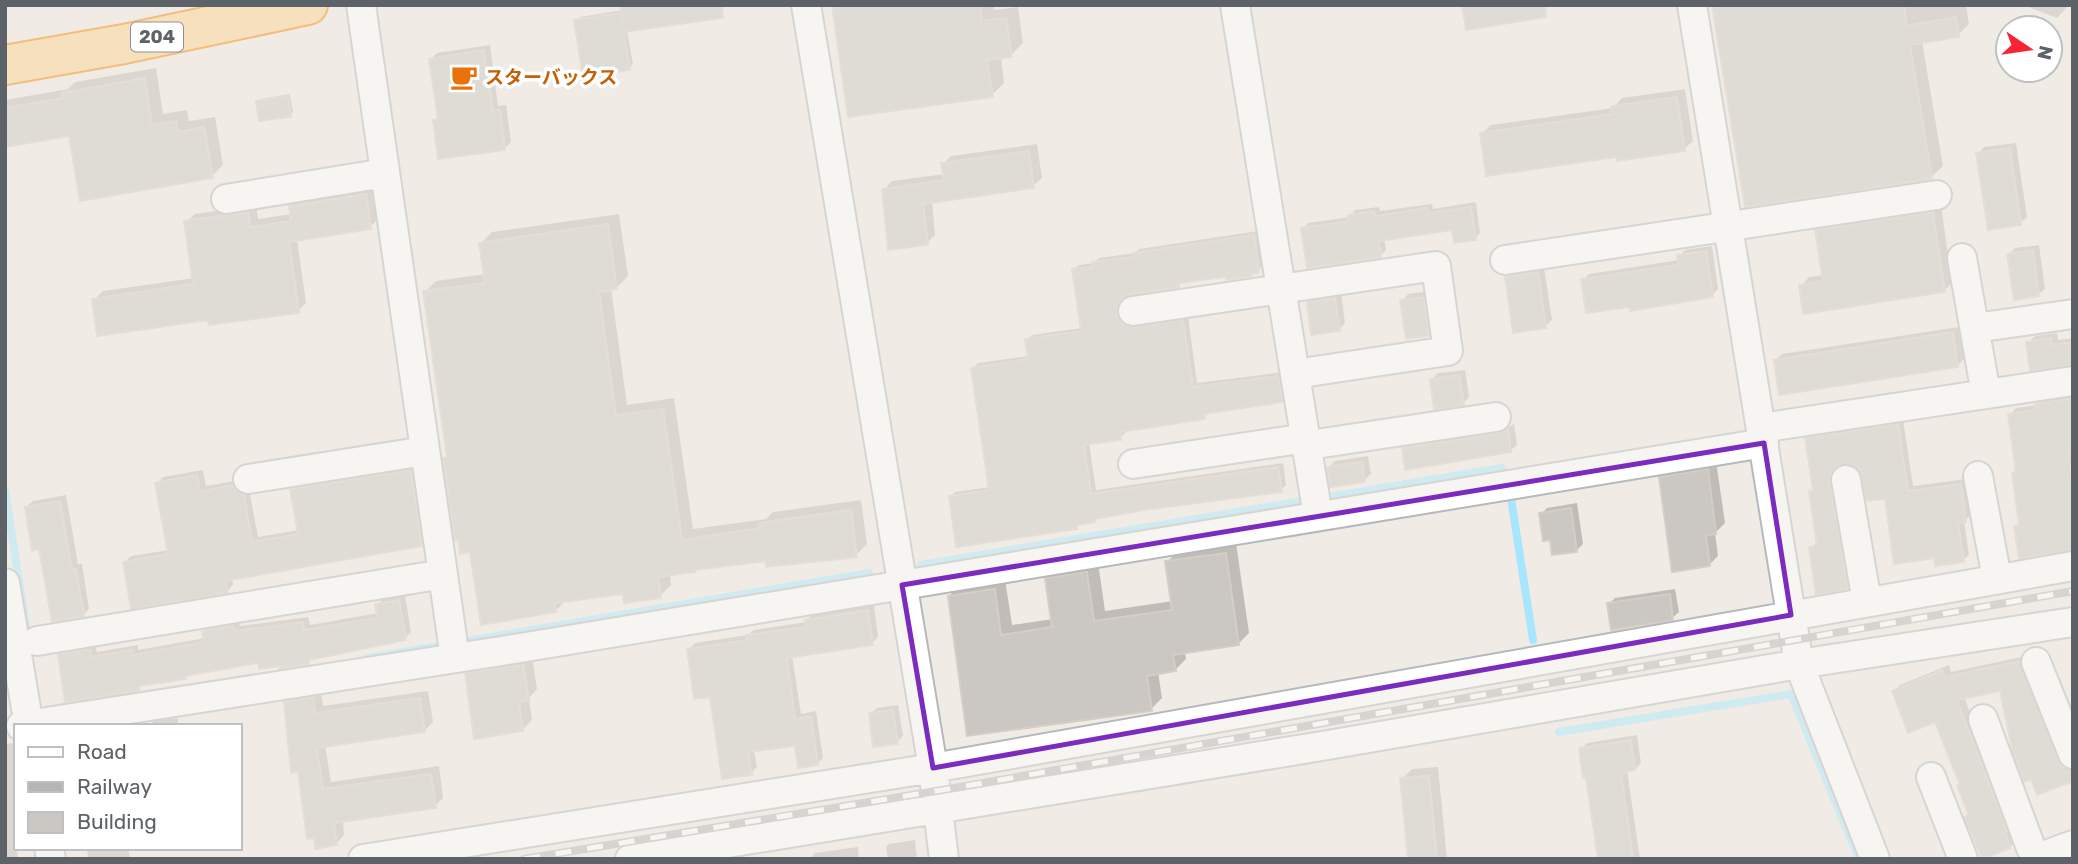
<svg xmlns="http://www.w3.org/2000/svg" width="2078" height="864" viewBox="0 0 2078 864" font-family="Rubik,'Noto Sans JP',sans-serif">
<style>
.shadow{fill:#0003}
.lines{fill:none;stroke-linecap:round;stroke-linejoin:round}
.stream{stroke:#a6e6ff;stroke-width:8}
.building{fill:#cbc7c2;stroke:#d6cdc3;stroke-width:2}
.minor-casing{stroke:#b5b9bd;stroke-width:32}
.highway-casing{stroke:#f58400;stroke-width:42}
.minor{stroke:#fff;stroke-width:28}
.highway{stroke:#ffd18d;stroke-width:38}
.rail-casing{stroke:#b4b5b6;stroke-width:8}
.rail{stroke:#fff;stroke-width:5;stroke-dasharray:16;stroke-linecap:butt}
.marked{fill:none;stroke:#7b2cbf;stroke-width:5;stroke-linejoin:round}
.labels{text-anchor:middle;stroke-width:7;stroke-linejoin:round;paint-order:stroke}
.shield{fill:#fff;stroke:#8d9195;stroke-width:2}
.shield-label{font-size:18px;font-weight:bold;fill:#5c6267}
.food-label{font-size:19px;font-weight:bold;fill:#c56008;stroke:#fff;text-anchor:start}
</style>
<rect width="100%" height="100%" fill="#f0ece5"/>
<path class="shadow" d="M834 5H994V10L1018 7 1023 43 1011 55 1001 57 1004 83 992 95Z
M1714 5H1966L1969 24 1958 35 1922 41 1943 166 1931 177Z
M2023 5H2069L2057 18Z
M623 10 633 64 629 69 576 21 580 17Z
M490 45 498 106 506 105 511 142 505 148 434 121 439 116 431 59 437 53Z
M156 68 163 114 187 110 189 121 215 117 223 165 212 176 70 134 5 145V100L68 89 75 82Z
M1685 89 1693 141 1684 149 1618 155 1482 134 1491 125 1613 108 1622 98Z
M290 94 293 112 290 115 258 102 260 99Z
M2016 143 2027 217 2020 223 1978 154 1984 147Z
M1037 144 1042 178 1033 186 932 201 935 235 927 243 884 190 892 181 945 174 943 164 951 156Z
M374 187 378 219 370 227 297 239 306 303 298 311 209 318 94 300 103 291 194 278 186 222 195 214 256 205 258 219 292 214 290 206 299 198Z
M1476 202 1480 233 1475 239 1454 228 1384 238 1386 250 1380 256 1303 228 1308 223 1350 217 1355 210 1379 207 1380 211 1432 204 1433 209Z
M1941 205 1952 283 1944 291 1801 286 1809 277 1824 275 1817 231 1825 223Z
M619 214 628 276 617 287 611 288 627 405 674 398 693 529 766 519 773 512 861 500 867 544 856 555 766 559 670 574 671 585 660 596 624 592 567 599 556 611 472 550 445 458 448 455 425 292 436 281 485 274 481 243 492 232Z
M1258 231 1263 266 1258 271 1252 275H1227L1183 281 1178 286 1129 293 1122 298 1121 308 1188 316 1197 383 1283 372 1287 396 1282 401 1210 412 1204 417 1125 429V433L1120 438 1089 442 1096 490 1283 463 1286 485 1281 490 1098 517 1094 520 1082 522 1076 528 950 497 955 492 990 487 973 368 978 363 1029 356 1027 339 1032 335 1082 328 1074 270 1079 265 1094 263 1099 258 1135 253 1139 249Z
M2039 245 2045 289 2038 295 2009 254 2015 248Z
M1712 246 1718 289 1712 295 1583 280 1589 274 1679 260V256L1685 250Z
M1544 267 1552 320 1545 326 1507 278 1513 272Z
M1429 291 1434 328 1428 334 1402 301 1408 294Z
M1341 292 1345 323 1339 329 1308 303 1315 296Z
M1959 327 1964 359 1957 366 1776 360 1782 354Z
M2057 333 2058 340 2073 338V364L2028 343 2035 336Z
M1465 370 1469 397 1463 403 1431 380 1438 373Z
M2073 393V548L2016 526 2020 522 2014 474 2017 470 2010 415 2016 408 2037 405 2043 398Z
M1903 419 1913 486 1966 479 1971 514 1964 521 1969 555 1963 560 1935 556 1861 469 1853 463 1842 462 1836 466 1835 476 1853 581 1847 587 1811 548 1818 541 1811 491 1814 488 1807 439 1813 433Z
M1514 424 1517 445 1510 451 1404 449 1410 442 1506 428Z
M1368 456 1371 474 1364 480 1329 467 1335 461Z
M1716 461 1725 523 1715 533 1718 556 1709 565 1661 478 1670 469Z
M417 465 428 538 421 544 232 578 233 585 227 591 125 562 131 556 169 550 157 483 163 477 203 470 206 486 240 480 249 489 258 537 299 530 292 490 298 484Z
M66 495 78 564H82L89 609 83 615 41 547 26 507 33 501Z
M1577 503 1583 544 1577 550 1552 538 1541 514 1547 508Z
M1236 543 1249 633 1238 644 1185 652 1186 659 1175 670 1158 672 1162 698 1151 709 969 734 949 596 960 586 1005 579 1012 625 1053 619 1047 579 1058 568 1098 562 1105 611 1173 601 1167 562 1178 551Z
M1675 589 1679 612 1672 618 1609 604 1615 598Z
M405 595 411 632 405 638 313 657 308 663H280L260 661 189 673 185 677 143 684 138 688 59 655 65 649 95 644 97 652 138 645V650L205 638 204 631 210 625 239 621 240 626 308 617 310 625 378 613 377 605 383 599Z
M874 605 878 637 872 643 792 655 801 714 816 711 823 758 817 764 796 744 754 750 757 767 751 773 689 649 695 643 748 635 754 630 807 622 812 614Z
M532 656 537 689 529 698 532 720 522 730 467 674 477 665Z
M2026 656 2073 763V779L2032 777 2002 689 1964 697 2012 824 2016 841 2010 847 1966 817 1970 814 1962 784 1936 719 1894 691 1900 685 1949 665 1951 672Z
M321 690 323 706 428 691 433 722 424 731 325 745 331 782 439 766 443 798 435 806 343 820 344 835 336 844 300 770 286 702 294 694Z
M898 705 903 736 897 742 870 714 877 708Z
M177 718 179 726H149L154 721Z
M1637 735 1641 763 1635 769 1627 770 1640 859H1600L1588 776 1581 749 1587 743Z
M16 743V848H19L17 849 18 859H5V744Z
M1438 767 1447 859H1410L1402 779 1412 769Z
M915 840 917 859H888L886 847 889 844Z
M858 847 859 859H810L815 853Z
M87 848H128L130 857 88 859Z"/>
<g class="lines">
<path class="stream" d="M5 490 26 626
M921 565 1502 468 1511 498 1533 640
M367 658 869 573
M1559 732 1791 694 1859 859"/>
</g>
<path class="building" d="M620 5H722L723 18 624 32 630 70 583 77 574 20 621 13 624 28Z
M832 5H980L982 21 1006 18 1012 57 987 60 993 97 848 117Z
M1462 5H1545L1546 17 1466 30Z
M1712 5H1904L1907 26 1956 17 1959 37 1910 45 1932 179 1745 207Z
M484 50 493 111 500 110 505 150 438 159 433 120 438 119 429 59Z
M145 78 152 125 176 121 178 132 204 127 213 178 80 201 69 136 5 147V108L62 98V93Z
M288 96 291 117 259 121 256 101Z
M1677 97 1685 151 1617 161V157L1486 176 1480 133 1613 114 1611 106Z
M2010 148 2021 225 1988 230 1976 153Z
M1029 151 1034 188 923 204 928 245 888 250 882 189 944 180 941 163Z
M366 194 371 229 289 242 299 313 209 325 208 320 97 336 92 299 193 284 184 221 248 212 250 227 291 221 289 206Z
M1471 207 1476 240 1454 243 1452 230 1379 241 1381 257 1307 268 1301 228 1348 221V215L1374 211 1375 216 1427 208 1428 213Z
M1933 212 1945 292 1803 314 1799 285 1823 281 1815 230Z
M608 224 617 289 599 292 616 415 663 409 682 540 760 528 759 523 851 510 857 557 766 567 765 561 695 570V572L658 577 661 598 624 603 623 594 555 603 556 612 481 625 470 552 460 554 458 540H455L443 458 447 457 423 291 485 283 479 243Z
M1254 235 1259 273 1252 274V276L1226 280 1225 277 1178 283 1179 287 1130 295 1123 298 1118 304 1117 314 1120 321 1126 326 1135 327 1183 320 1193 387 1278 376 1283 402 1204 414 1205 419 1120 432 1121 440 1084 445 1091 494 1278 467 1282 492 1144 510 1095 519V522L1077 525V529L956 547 949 496 989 490 971 368 1028 359 1025 339 1081 331 1072 269 1093 267 1092 262 1133 257V253Z
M2033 250 2039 296 2014 300 2007 254Z
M1706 251 1713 297 1630 311 1629 307 1586 313 1581 279 1678 265 1677 255Z
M1538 272 1546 328 1513 333 1505 277Z
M1424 297 1429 336 1406 339 1400 300Z
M1335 298 1340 331 1311 335 1307 302Z
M1953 332 1958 367 1779 395 1774 360Z
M2051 338 2052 345 2073 342V365L2030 371 2026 342Z
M1459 375 1464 405 1434 410 1430 379Z
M2073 398V452L2068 453 2073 488V550L2019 559 2014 526 2019 525 2012 473 2016 472 2008 414 2036 410 2035 404Z
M1898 424 1908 491 1961 484 1966 522 1958 523 1964 562 1935 566 1934 558 1894 564 1885 499 1867 501 1859 470 1852 465 1843 464 1836 467 1831 474 1830 483 1848 589 1816 595 1809 547 1817 546 1809 491 1813 490 1805 438Z
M1508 428 1511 452 1405 470 1402 448 1498 433Z
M1362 462 1365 482 1330 487 1327 467Z
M1708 469 1716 534 1706 535 1710 566 1672 572 1659 477Z
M411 470 422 546 225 581 228 593 131 609 123 562 168 554 155 483 197 475 200 492 233 485 236 490 244 495 252 542 298 534 290 489Z
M60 501 72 570 76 569 84 616 52 622 39 549 32 551 25 507Z
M1571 508 1577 552 1552 555 1550 540 1543 541 1539 513Z
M1226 553 1239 645 1173 655 1176 671 1147 676 1152 711 967 736 948 596 995 589 1001 635 1052 627 1045 578 1087 572 1094 621 1172 610 1165 561Z
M1670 594 1673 620 1611 630 1607 603Z
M399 600 406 640 309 660V664L279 669V666L259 669 258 663 185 676 186 679 139 686V691L65 702 58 654 90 649 91 657 132 650 133 655 204 642 202 631 233 625 234 631 303 622 304 630 377 618 375 604Z
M868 610 873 645 787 658 795 719 811 716 818 765 798 768 795 746 748 752 752 775 722 779 710 697 694 699 687 649 747 640 746 635 806 627 805 620Z
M2020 661 2058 760 2063 767 2073 770V781L2037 795 2031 779 2024 782 2012 749 2000 691 1957 700 2007 831 2005 833 2011 848 1982 859 1964 817 1969 815 1957 786 1960 785 1935 722 1908 733 1892 691 1942 670 1945 677Z
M523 664 529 700 519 702 523 731 474 739 465 673Z
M313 697 315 713 420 698 425 732 317 748 323 789 431 774 436 808 334 823 337 845 315 849 314 838 307 839 298 772 291 773 284 702Z
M893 710 898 744 873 747 869 713Z
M1631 740 1635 770 1621 773 1633 859H1598L1586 778H1583L1579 748Z
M1429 776 1437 859H1408L1400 778Z"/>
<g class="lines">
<defs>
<path id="minor" d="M361 5 455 658
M806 5 933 768 944 859
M1235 5 1318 516
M1692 5 1799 664 1875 859
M226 199 385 173
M1962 258 1986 394
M1505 260 1937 195
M1133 311 1436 266 1448 351 1295 374
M1975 328 2073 314
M1761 428 2073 381
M1133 464 1293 440 1316 444 1496 417
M1978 476 1997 579
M248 479 425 451
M1846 480 1867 602
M5 583 29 726
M37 641 443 574
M2036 662 2073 754
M1983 719 2031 848 2039 859
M21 726 514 649 1764 443
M1931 777 1963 859
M49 848 51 859
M363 859 933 768 2073 566
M630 859 1322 746 1799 664 2073 622
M2035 859 2073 845"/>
<path id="highway" d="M5 65 124 44 308 5"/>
</defs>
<use href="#minor" class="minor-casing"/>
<use href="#highway" class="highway-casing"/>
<use href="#minor" class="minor"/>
<use href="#highway" class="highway"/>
<defs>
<path id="rail" d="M524 859 960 787 2073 591"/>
</defs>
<use href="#rail" class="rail-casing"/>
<use href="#rail" class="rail"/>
</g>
<path d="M0 0H2078V864H0ZM1764 443 1791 615 933 768 902 585Z" fill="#f0ece5" fill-opacity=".55" fill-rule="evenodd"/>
<path class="marked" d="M1764 443 1791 615 933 768 902 585Z"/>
<defs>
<symbol id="cafe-bare" viewBox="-9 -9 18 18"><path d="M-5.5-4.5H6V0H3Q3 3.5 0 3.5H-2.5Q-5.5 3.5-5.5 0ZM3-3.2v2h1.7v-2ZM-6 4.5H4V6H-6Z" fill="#e8710a" stroke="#fff" stroke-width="2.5" paint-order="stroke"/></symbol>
</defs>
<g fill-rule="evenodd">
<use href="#cafe-bare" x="445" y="58" width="38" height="38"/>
</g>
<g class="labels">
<rect class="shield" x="131" y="22.5" width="52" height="29" rx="5"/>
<g class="shield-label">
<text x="157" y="43">204</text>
</g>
<g class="food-label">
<text x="485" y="84">スターバックス</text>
</g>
</g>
<rect width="2078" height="864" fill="none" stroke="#5c6267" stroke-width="14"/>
<rect x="14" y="724" width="228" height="126" fill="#ffffff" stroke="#bec0c2" stroke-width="2"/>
<rect x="28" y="747" width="35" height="10" fill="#ffffff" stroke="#bec0c2" stroke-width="2"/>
<text x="77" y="759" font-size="21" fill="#5c6267">Road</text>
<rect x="28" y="782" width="35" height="10" fill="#b4b5b6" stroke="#bec0c2" stroke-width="2"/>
<text x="77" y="794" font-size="21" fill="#5c6267">Railway</text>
<rect x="28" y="812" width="35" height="21" fill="#cbc7c2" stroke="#bec0c2" stroke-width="2"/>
<text x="77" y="829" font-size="21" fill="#5c6267">Building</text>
<g transform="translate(2029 49) rotate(103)"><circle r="33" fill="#ffffff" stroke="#bec0c2" stroke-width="2"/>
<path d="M0-5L12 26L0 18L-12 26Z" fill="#f72434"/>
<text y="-10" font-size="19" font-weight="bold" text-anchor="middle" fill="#5c6267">N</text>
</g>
</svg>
